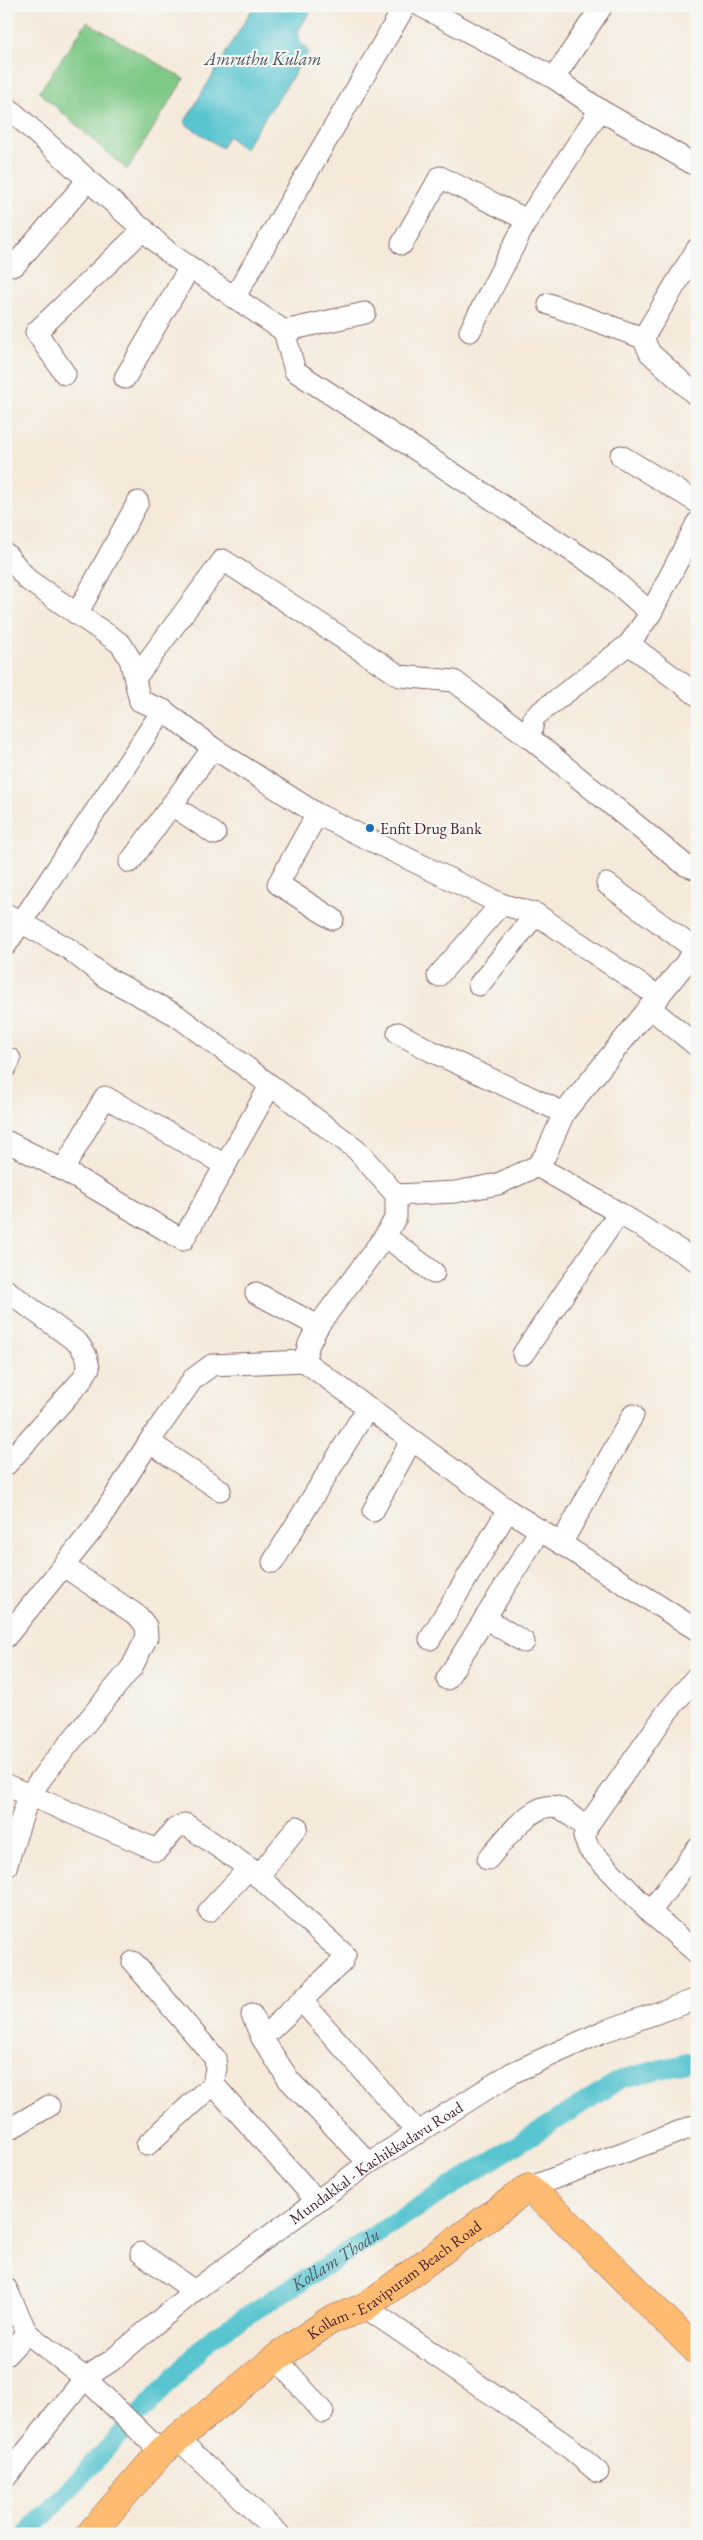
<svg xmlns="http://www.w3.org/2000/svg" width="703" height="2540" viewBox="0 0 703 2540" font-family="'EB Garamond',serif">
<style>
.green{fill:#7fc987;stroke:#647459}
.water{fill:#59c5d0;stroke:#52727e}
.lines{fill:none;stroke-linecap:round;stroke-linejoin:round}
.canal{stroke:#59c5d0;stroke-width:19}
.minor-casing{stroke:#866668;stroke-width:23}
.major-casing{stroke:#866668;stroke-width:29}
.minor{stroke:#fff;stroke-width:21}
.major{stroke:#ffbb71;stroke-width:28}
.poi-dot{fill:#1f6fb2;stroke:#f6f6f2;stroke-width:2}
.labels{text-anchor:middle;stroke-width:4.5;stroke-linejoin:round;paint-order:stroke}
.poi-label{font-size:16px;fill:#4a1f2b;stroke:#f6f6f2;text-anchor:start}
.street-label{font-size:16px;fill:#4a1f2b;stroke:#f6f6f2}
.water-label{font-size:18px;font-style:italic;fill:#4f5965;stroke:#f6f6f2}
</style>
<rect width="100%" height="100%" fill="#f6f6f2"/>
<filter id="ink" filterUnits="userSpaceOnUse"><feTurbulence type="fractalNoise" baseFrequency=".02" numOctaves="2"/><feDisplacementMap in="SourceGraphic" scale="10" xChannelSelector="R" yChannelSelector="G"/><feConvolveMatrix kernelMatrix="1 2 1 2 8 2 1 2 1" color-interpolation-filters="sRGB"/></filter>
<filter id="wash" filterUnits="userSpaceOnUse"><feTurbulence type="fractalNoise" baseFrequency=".0096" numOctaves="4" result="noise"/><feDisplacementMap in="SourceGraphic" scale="20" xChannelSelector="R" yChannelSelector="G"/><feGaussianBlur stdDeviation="1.12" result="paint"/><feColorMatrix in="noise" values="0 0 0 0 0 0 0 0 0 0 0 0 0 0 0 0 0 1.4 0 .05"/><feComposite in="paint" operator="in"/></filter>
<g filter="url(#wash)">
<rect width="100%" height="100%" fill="#f5eada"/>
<path class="green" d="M87 22 184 79 127 170 39 92Z"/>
<path class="water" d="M254 6H314L298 31 300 42 309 52 244 149 228 136 222 148 184 123Z"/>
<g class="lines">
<path class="canal" id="s1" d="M27 2534 210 2339 621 2079 697 2060"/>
</g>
</g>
<g filter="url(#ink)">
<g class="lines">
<defs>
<g id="minor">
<path d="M421 6 554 78 600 110 697 166"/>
<path d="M554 78 602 6"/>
<path d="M6 106 169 253 284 331 295 371 603 571 651 613 629 644 534 717 530 738 685 865 697 869"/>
<path d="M402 244 440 177 527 220"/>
<path d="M697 249 643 338 650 353 697 396"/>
<path d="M15 265 88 180"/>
<path d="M234 298 405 6"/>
<path d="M549 304 643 338"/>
<path d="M284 331 365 313"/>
<path d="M470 331 527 220 600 110"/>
<path d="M65 374 36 332 144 229"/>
<path d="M125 378 190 267"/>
<path d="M621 456 697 502"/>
<path d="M6 554 28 580 121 644 130 659 140 701 163 710 213 748 317 814 501 904 536 914 659 997"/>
<path d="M651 613 697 523"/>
<path d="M77 614 138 502"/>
<path d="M629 644 697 695"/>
<path d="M136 677 223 560 400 676 454 681 530 738"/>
<path d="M172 805 215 834"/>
<path d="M317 814 278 884 333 919"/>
<path d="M130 862 213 748"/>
<path d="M607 884 696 950"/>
<path d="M6 914 69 949 105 977 176 1015 356 1149 396 1195 455 1192 498 1184 537 1166 619 1213 697 1261"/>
<path d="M6 945 163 710"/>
<path d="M438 976 501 904"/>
<path d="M479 985 536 914"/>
<path d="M649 1007 697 1046"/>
<path d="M398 1033 431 1051 564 1113"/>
<path d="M6 1067 10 1059"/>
<path d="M6 1141 63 1170 105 1097 225 1165"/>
<path d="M537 1166 546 1154 564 1113 697 949"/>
<path d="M63 1170 183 1240 270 1086"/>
<path d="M385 1236 434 1273"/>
<path d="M6 1290 78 1343 86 1355 89 1368 81 1381 6 1465"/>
<path d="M256 1293 318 1326"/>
<path d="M523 1354 619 1213"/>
<path d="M304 1361 309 1344 318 1326 385 1236 396 1217V1195"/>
<path d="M149 1442 220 1490"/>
<path d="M373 1511 411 1441"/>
<path d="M561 1544 633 1415"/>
<path d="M273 1562 368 1407"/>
<path d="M485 1618 524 1642"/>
<path d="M6 1637 98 1523 149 1442 193 1379 212 1365 304 1361 508 1510 697 1630"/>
<path d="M430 1639 508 1510"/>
<path d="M697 1676 667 1712 588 1825 584 1837 589 1849 650 1912 697 1953"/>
<path d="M447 1679 540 1530"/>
<path d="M6 1785 157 1850 175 1829 185 1824 249 1868 345 1955 342 1962 262 2038 289 2080 369 2163"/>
<path d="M488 1859C502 1843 533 1800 557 1807 567 1810 578 1822 586 1828"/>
<path d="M6 1867 29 1795 49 1768 132 1667 147 1637 146 1626 138 1616 65 1567"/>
<path d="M258 1877 297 1827"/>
<path d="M209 1911 249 1868"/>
<path d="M650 1912 697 1849"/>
<path d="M133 1962 215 2058 216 2068 213 2084 317 2201"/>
<path d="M302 2001 418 2133"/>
<path d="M252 2015 262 2038"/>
<path d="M6 2131 49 2106"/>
<path d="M147 2145 213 2084"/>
<path d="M528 2188 697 2125"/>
<path d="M141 2253 194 2291"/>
<path d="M6 2288 27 2333 85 2378 161 2452"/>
<path d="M365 2307 566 2445 598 2472"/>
<path d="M6 2355 27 2333"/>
<path d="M276 2358 323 2412"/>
<path d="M177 2438 279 2534"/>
<path id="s2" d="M6 2477 85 2378 111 2361 194 2291 369 2163 512 2073 602 2032 697 1999"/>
</g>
<g id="major">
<path id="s3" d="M90 2534 161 2452 276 2358 329 2321 365 2307 528 2188 560 2215 697 2351"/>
</g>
</defs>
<use href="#minor" class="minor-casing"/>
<use href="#major" class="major-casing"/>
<use href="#minor" class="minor"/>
<use href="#major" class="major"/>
</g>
</g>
<circle class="poi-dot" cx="370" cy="828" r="5"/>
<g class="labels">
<g class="poi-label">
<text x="380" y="834">Enfit Drug Bank</text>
</g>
<g class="street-label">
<text dy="6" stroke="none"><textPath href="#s2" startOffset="489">Mundakkal - Kachikkadavu Road</textPath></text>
<text dy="6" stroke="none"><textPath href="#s3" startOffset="399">Kollam - Eravipuram Beach Road</textPath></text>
</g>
<g class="water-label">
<text x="263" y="65">Amruthu Kulam</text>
<text dy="6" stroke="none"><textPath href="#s1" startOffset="416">Kollam Thodu</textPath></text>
</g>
</g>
<rect width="703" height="2540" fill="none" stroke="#f6f6f2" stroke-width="25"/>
</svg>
